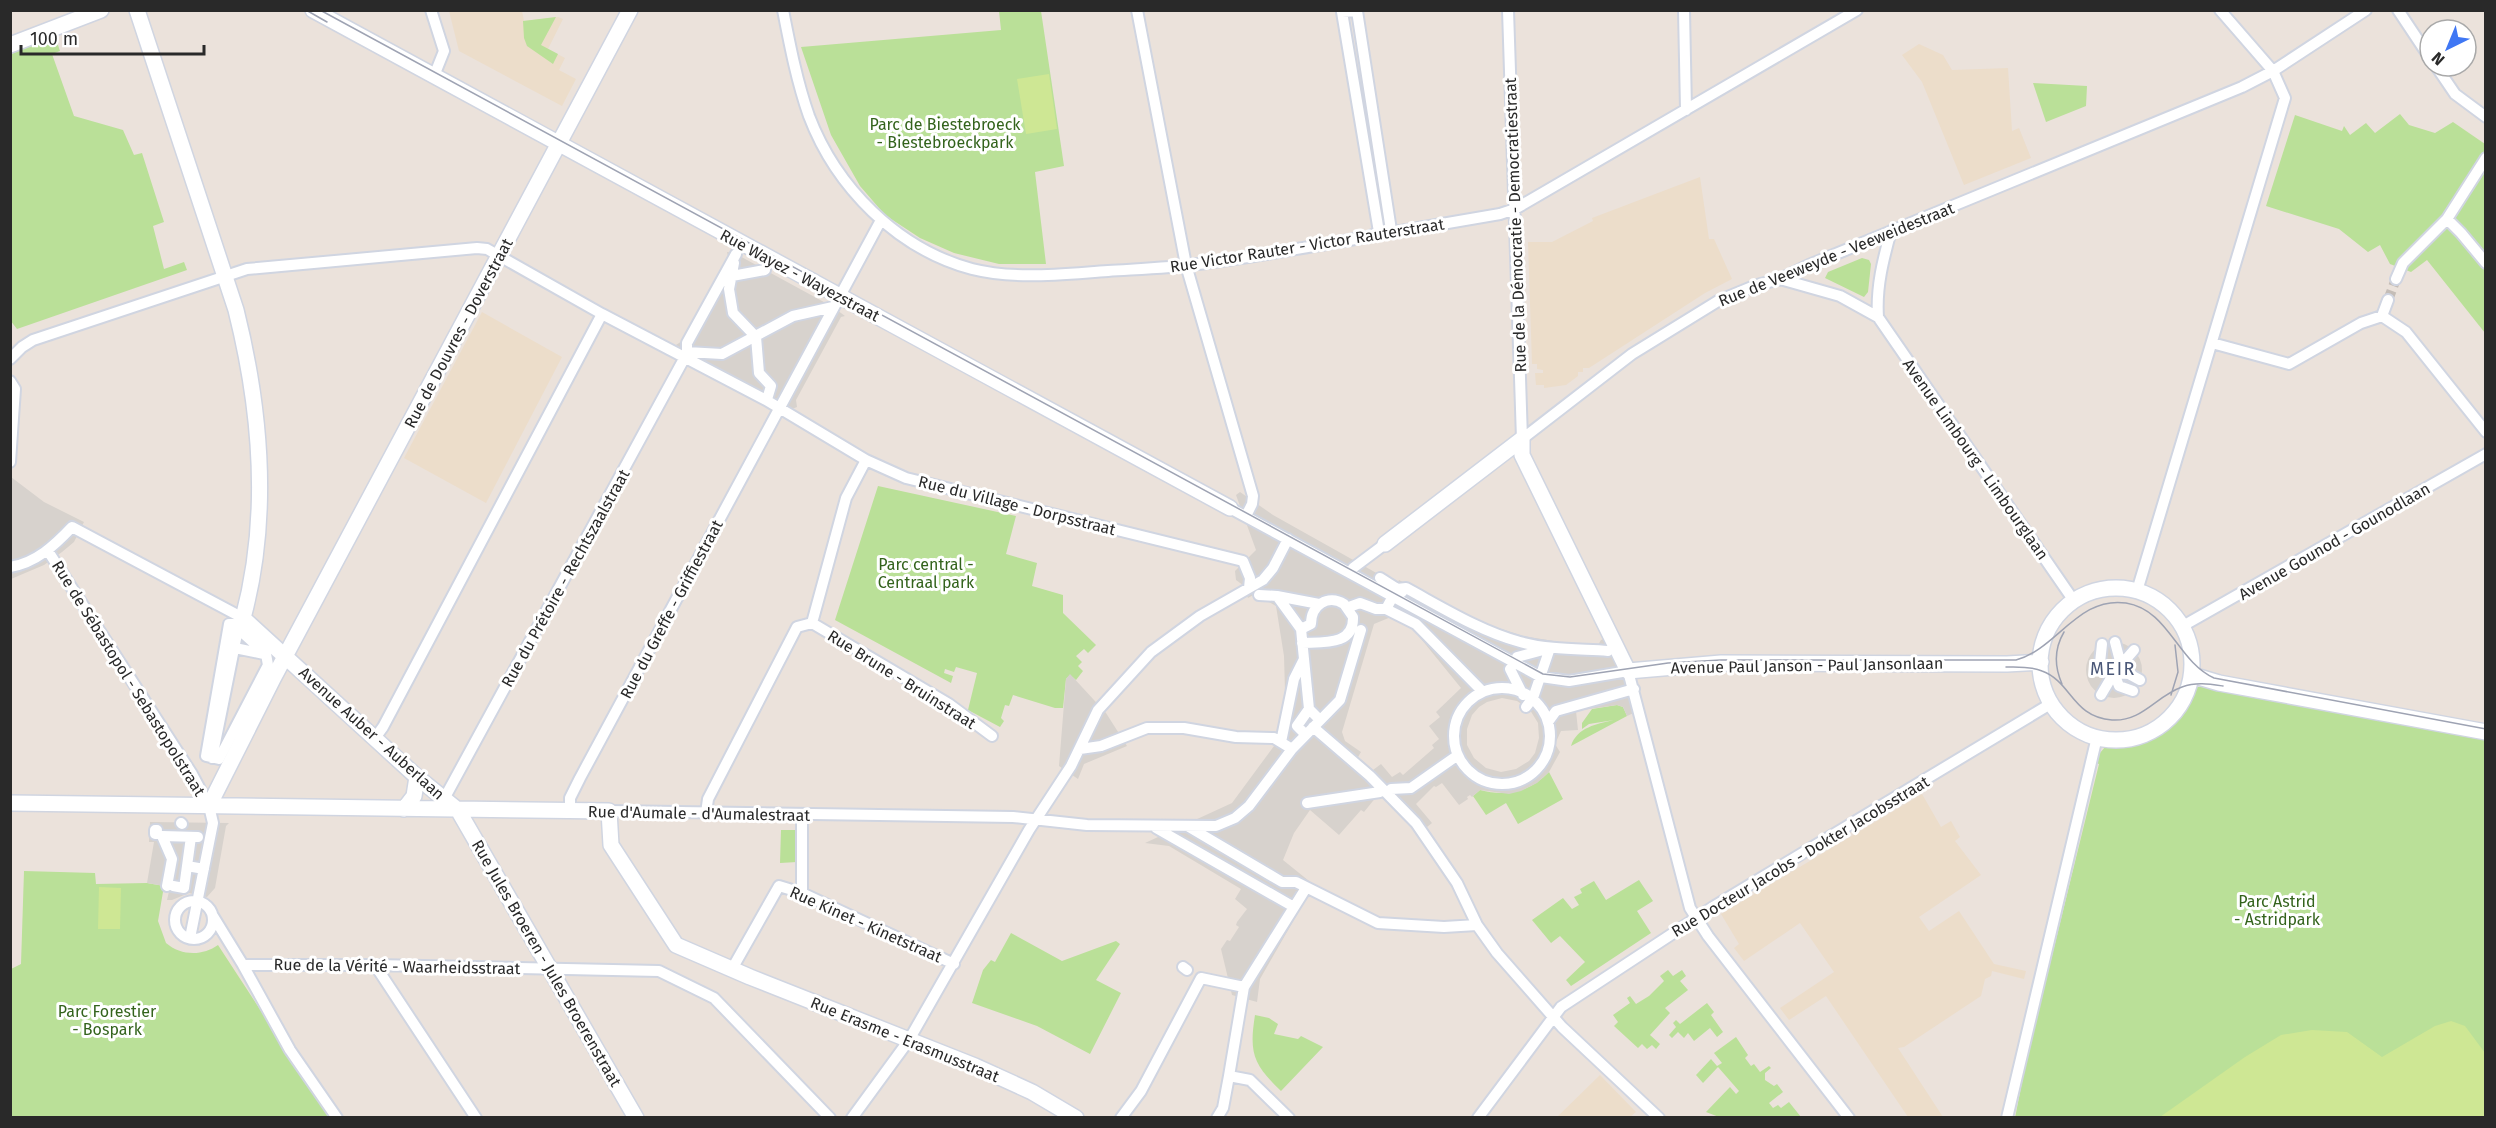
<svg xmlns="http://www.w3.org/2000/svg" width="2496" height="1128" viewBox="0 0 2496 1128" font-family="'Fira Sans',sans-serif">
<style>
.education{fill:#ecddca}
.green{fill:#bae098}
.pitch{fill:#cee794}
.plaza{fill:#d7d2cd;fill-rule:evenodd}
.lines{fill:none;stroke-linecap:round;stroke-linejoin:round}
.street-tunnel{stroke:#c4bdb7;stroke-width:10;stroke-dasharray:10 5;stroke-linecap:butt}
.street-casing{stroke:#d0d5e1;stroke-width:14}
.secondary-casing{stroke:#d0d5e1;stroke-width:18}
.street{stroke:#fff;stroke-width:10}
.secondary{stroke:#fff;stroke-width:15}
.tram{stroke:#9ea3b3;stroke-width:1.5}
.labels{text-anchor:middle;stroke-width:6;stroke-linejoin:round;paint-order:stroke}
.park-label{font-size:16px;fill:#33631c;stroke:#fff}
.street-label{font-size:16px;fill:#292929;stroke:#fff}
.neighbourhood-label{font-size:18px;letter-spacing:1.5px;fill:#4b5878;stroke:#fff}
</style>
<rect width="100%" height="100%" fill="#ebe2db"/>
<path class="education" d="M449 11H522L524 21 558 17 563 19 548 49 565 58 559 70 576 79 562 106 459 51Z
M1919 44 1943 55 1952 70 2008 68 2012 131 2019 128 2031 158 1964 185 1922 82 1902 55Z
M1700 177 1709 239H1714L1732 279 1705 293 1589 368H1583V372H1578V376L1566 385 1544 388V385H1536L1535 373H1543V370L1537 369V364H1532L1528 242H1552L1593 221 1592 218Z
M482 312 562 357 486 503 404 458Z
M1922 794 1941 827 1951 821 1960 837 1955 841 1981 875 1919 917 1929 931 1959 911 1994 964 2026 971 2024 979 1992 971 1991 976 1985 979 1981 996 1904 1047 1898 1048 1943 1117H1908L1826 996 1789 1020 1780 1008 1834 972 1800 923 1744 961 1734 948 1739 944 1721 914Z
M1600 1075 1636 1112 1630 1117H1557Z"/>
<path class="green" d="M999 11H1041L1064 166 1035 172 1046 264H999L954 253 920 238 885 215 860 186 831 135 801 47 1001 30Z
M556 17 541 45 558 54 553 64 527 46 524 38 523 21Z
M55 36 60 51 52 54 74 116 123 130 134 155 142 153 164 222 153 226 164 269 184 262 187 270 17 329 10 320 11 54Z
M2033 83 2087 86 2086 106 2046 122Z
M2400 114 2409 125 2435 133 2453 122 2485 144V333L2427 260 2411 272 2390 264 2380 245 2368 252 2339 229 2266 206 2295 115 2342 131 2344 126 2350 135 2366 123 2375 133Z
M1862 258 1869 260 1871 264 1868 292 1864 297 1825 278 1828 272Z
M878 486 1016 516 1006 554 1037 563 1032 586 1063 595V613L1096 645 1088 653 1084 649 1076 656 1082 662 1078 666 1083 671 1076 680 1070 675 1066 679 1063 708H1055L1013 695 1009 706 1005 705 1001 718 1004 721 1000 727 968 710 977 673 956 667 954 672 945 669 944 673 953 676 951 683 835 620Z
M2196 687H2212L2485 737V1117L2015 1118 2026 1062 2099 764 2096 763 2099 754 2106 746C2137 739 2155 745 2179 716 2186 707 2189 695 2196 687Z
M1617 705 1623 707 1627 716 1571 746C1577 727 1597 724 1614 720L1589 724 1582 729V723L1592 709Z
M1549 772 1563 799 1518 824 1506 803 1486 815 1473 796 1480 790C1506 797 1530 792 1549 772Z
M781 830H797V862L780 863Z
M24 871 95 873 96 884 147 883 164 886 158 921 166 943C181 956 203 956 218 945L330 1117 11 1118V969L21 964Z
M1639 880 1653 901 1637 911 1651 933 1571 986 1566 980 1585 962 1560 936 1551 943 1532 920 1563 898 1572 909 1579 905 1574 897 1582 893 1580 889 1594 881 1606 900Z
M1011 933 1062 961 1116 941 1120 944 1096 980 1121 993 1090 1054 1037 1026 972 1003 983 970 991 960 995 962Z
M1668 970 1673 976 1682 970 1686 976 1680 981 1688 990 1665 1008 1670 1013 1650 1035 1660 1044 1656 1049 1652 1045 1647 1049 1642 1044 1638 1048 1614 1026 1618 1022 1613 1015 1630 1003 1627 998 1630 996 1636 1004 1649 996 1664 981 1660 976Z
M1707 1003 1714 1012 1711 1015 1723 1032 1717 1037 1710 1028 1694 1041 1688 1033 1684 1038 1678 1032 1672 1038 1669 1035 1676 1027 1673 1023 1676 1020 1680 1024Z
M1255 1015 1269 1018 1278 1024 1274 1034 1298 1039 1301 1036 1323 1047 1281 1091C1253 1064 1249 1053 1255 1015Z
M1736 1037 1748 1055 1745 1058 1751 1066 1754 1064 1760 1072 1769 1066 1771 1068 1765 1073V1080L1774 1086 1777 1084 1783 1092 1769 1103 1773 1108 1778 1105 1781 1108 1789 1102 1801 1117H1719L1706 1112 1730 1087 1736 1094 1739 1091 1718 1067 1703 1083 1696 1075 1711 1059 1717 1066 1722 1063 1714 1053Z"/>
<path class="pitch" d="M1049 74 1057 129 1026 134 1017 79Z
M99 887 121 888 120 929H98Z
M2451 1021 2465 1026 2485 1053V1117H2160L2245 1057 2281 1035 2312 1030 2347 1032 2382 1057 2435 1026Z"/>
<path class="plaza" d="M727 252 736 254 833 307 845 316 841 317 796 400 797 407 792 409 676 345 682 341 711 287 728 256Z
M11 477 44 502 84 522 74 542 62 552 44 565 11 579Z
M1240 492 1273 515 1380 575 1397 584 1399 580 1480 622 1523 636 1566 643 1598 645 1601 640 1608 637 1636 712 1627 716 1623 707 1617 705 1576 711 1578 730 1561 731 1555 744 1560 752 1549 772 1537 783 1521 791 1509 794 1480 790 1472 797 1470 795 1467 797 1468 799 1459 805 1442 783 1436 787 1434 786 1416 804 1432 823 1427 827 1374 771 1378 788 1381 791 1364 812 1361 810 1339 835 1310 810 1294 833 1283 860 1314 885 1260 979 1257 1002 1232 995 1221 949 1227 940 1230 941 1239 927 1236 925 1237 922 1247 909 1235 899 1241 889 1169 846 1145 843 1232 803 1274 746 1280 725 1285 691 1284 656 1276 606 1255 594 1248 598 1246 594 1251 591 1236 580 1235 571 1256 550 1236 495ZM1391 617 1413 629 1461 688 1436 712 1440 717 1429 726 1439 739 1432 745 1434 748 1403 775 1400 772 1392 777 1381 764 1373 770 1358 757 1361 752 1345 741 1342 732 1374 624ZM1502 698 1517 701 1530 710 1538 723 1539 738 1535 753 1529 761 1516 769 1501 772 1486 768 1474 758 1467 745V729L1472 715 1479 707 1487 702Z
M2086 670a28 28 0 1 1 56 0a28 28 0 1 1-56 0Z
M1070 674 1106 713 1127 746 1084 764 1078 779 1059 766 1066 679Z
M150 822 229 823 226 826 215 888 207 897 189 893 172 900H167L170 887 147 883 154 842H149Z"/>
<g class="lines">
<path class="street-tunnel" d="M2388 300 2396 279"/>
<defs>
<path id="street" d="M431 10 444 51 434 76
M783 10C790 46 797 82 809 116 836 187 897 249 972 269 1016 280 1063 274 1108 271 1138 269 1168 268 1198 264 1255 257 1312 246 1368 237L1379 232 1401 231 1500 214 1515 209 1857 10
M1137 10 1186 265 1253 496 1252 504 1246 516
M1508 10 1522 439
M1684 10 1686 110
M2398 10 2430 58
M2436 66 2455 94 2486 117
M2447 219 2461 233 2486 263
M1379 232 1342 12 1357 11 1391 230
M736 254 687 343V352L722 354 793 316 833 307
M734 263 729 289 733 313 756 337 759 373 771 386 768 396
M732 276 765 270
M1780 279 1840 296 1878 317 2074 601
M2396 279 2403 263 2447 219 2486 158
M2382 316 2388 300
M1878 317C1876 287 1883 260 1891 231
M2212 343 2289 364 2361 323 2382 316 2406 332 2486 432
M10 359 22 347 33 340 247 269 477 248 487 249 602 314 766 400 866 460 906 478 1243 561 1250 578 1249 588
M10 381 15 389 10 462
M1522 439 1632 354 1718 301 1757 285 1780 279 1809 265 2242 87 2273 71 2366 10
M1230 508 1541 677 1569 681 1628 671 1690 908 1708 936 1849 1118
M48 551 192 774 209 806 213 823 190 938
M10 567C36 563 55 545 72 527L243 618
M1350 573 1353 568 1385 544
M1380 578 1402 592
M2137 591 2285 98 2273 71 2220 10
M1259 595 1277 596 1301 629 1309 709 1317 717
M1277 596 1319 604
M1349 607 1360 603 1376 609H1386L1416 624 1482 691
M1386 609 1397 589 1406 588C1443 608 1480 631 1520 642 1549 650 1579 649 1608 651
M812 623 949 704 992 736
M812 623 846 498 866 460
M229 624H233L266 654 268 665 219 759 206 756Z
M2181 627 2486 454
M1301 629 1311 624C1311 605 1328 594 1344 604L1353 617C1354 646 1323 642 1302 643
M2115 642 2121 665
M2102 644 2100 663 2114 673 2129 674 2140 680
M235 648 264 654
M1517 657 1547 649
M1510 669 1523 695
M1454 736a48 48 0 1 1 96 0a48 48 0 1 1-96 0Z
M2133 691 2119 686 2114 673 2134 650
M2101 695 2114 673
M1526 707 1533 698 1550 648
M1548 722 1556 711 1634 689
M1313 727 1370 776 1416 823 1457 883 1477 925 1497 953 1562 1027 1659 1118
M1303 732 1297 726 1309 709
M375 738 383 727 602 314
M1281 742 1294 679 1304 659
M1080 749 1101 746 1147 728H1184L1236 737 1274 738 1292 749
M212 758 238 629
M1391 789 1411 788 1458 755
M444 799 685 357
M1307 803 1380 792
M570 811V798L580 778 881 220
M609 811 1013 817 1087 825 1216 826 1235 818 1249 806 1292 749 1340 700 1361 630
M706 813 708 799 797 627 812 623
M802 814V893
M181 823 182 824
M1189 827 1282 882H1296L1378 923 1444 927 1477 925
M1156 828 1294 907
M157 834H155V830H157
M191 837 187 866 204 869
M167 886 172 859 162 836 198 837
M173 886 184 888 187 866
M175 920a19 19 0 1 1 38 0a19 19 0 1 1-38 0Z
M213 916 243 965 290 1050 337 1118
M243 965H375L659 971 714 998 830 1118
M375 965 476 1118
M1183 967 1187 970
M732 969 779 886 802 893 954 964
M1229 1076 1250 1080 1289 1118
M852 1118 909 1040 1029 830 1071 766 1098 710 1151 652 1200 616 1263 580 1273 568 1288 539
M1121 1118 1141 1091 1201 978 1244 987
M1217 1118 1223 1108 1229 1076 1244 987 1306 888
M1478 1118 1561 1007 1713 907 2052 703
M2007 1118 2097 737"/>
<path id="secondary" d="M137 10 236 310C261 410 270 518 243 618L417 777 458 810 636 1118
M313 10 1230 508
M10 45 101 10
M1522 439V455L1628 671 1721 663 2007 664 2041 662
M1385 544 1522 439
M2040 664a76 76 0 1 1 152 0a76 76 0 1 1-152 0Z
M2192 675 2219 683 2486 732
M10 803 609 811 611 845 676 945 750 977 975 1066 1032 1092 1076 1118
M209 806 274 677 630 10
M404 809 414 796 417 777"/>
</defs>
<use href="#street" class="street-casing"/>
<use href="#secondary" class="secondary-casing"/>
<use href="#street" class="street"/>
<use href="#secondary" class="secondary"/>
<path class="tram" d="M306 10 327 22
M320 10 1543 674 1570 677 1668 663 1721 660H2016C2057 649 2078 596 2126 603 2169 610 2177 661 2214 678L2486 729
M2006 667C2017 667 2031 666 2042 671 2072 682 2072 717 2112 720 2142 722 2156 696 2182 687 2196 682 2209 684 2223 686
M2062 684C2054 666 2054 649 2064 632
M2171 695 2178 672 2175 645"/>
</g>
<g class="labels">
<g class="park-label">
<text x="945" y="130">Parc de Biestebroeck<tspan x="945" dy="18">- Biestebroeckpark</tspan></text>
<text x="926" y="570">Parc central -<tspan x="926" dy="18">Centraal park</tspan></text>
<text x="2277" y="907">Parc Astrid<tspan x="2277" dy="18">- Astridpark</tspan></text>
<text x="107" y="1017">Parc Forestier<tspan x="107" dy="18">- Bospark</tspan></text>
</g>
<g class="street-label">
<text transform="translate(1515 225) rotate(-92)" y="6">Rue de la Démocratie - Democratiestraat</text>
<text transform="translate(1307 245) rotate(-9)" y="6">Rue Victor Rauter - Victor Rauterstraat</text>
<text transform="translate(1836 254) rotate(-22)" y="6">Rue de Veeweyde - Veeweidestraat</text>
<text transform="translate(800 275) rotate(28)" y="6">Rue Wayez - Wayezstraat</text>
<text transform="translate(458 333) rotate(-62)" y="6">Rue de Douvres - Doverstraat</text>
<text transform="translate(1976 459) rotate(55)" y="6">Avenue Limbourg - Limbourglaan</text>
<text transform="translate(1017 505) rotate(14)" y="6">Rue du Village - Dorpsstraat</text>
<text transform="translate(2334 541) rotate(-30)" y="6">Avenue Gounod - Gounodlaan</text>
<text transform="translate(565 578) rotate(-61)" y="6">Rue du Prétoire - Rechtszaalstraat</text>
<text transform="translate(671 609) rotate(-62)" y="6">Rue du Greffe - Griffiestraat</text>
<text transform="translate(1807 665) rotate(-1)" y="6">Avenue Paul Janson - Paul Jansonlaan</text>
<text transform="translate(129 678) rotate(58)" y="6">Rue de Sébastopol - Sebastopolstraat</text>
<text transform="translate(902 679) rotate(32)" y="6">Rue Brune - Bruinstraat</text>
<text transform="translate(372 733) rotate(42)" y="6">Avenue Auber - Auberlaan</text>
<text transform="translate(699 813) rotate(1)" y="6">Rue d'Aumale - d'Aumalestraat</text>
<text transform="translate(1800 856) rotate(-31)" y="6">Rue Docteur Jacobs - Dokter Jacobsstraat</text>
<text transform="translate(866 924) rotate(24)" y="6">Rue Kinet - Kinetstraat</text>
<text transform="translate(547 963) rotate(60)" y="6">Rue Jules Broeren - Jules Broerenstraat</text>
<text transform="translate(397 966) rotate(1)" y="6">Rue de la Vérité - Waarheidsstraat</text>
<text transform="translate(905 1039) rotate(22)" y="6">Rue Erasme - Erasmusstraat</text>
</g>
<g class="neighbourhood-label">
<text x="2113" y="675">MEIR</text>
</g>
</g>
<rect width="2496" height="1128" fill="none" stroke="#292929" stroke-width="24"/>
<g transform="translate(2448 48) rotate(223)"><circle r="28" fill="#ffffff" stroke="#a9a9a9" stroke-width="1.5"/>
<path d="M0-4.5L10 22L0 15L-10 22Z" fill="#3f77f4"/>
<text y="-9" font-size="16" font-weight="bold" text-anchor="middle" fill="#292929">N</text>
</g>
<path d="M21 45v9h183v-9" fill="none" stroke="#292929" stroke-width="3"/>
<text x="30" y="45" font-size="18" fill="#292929" stroke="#ffffff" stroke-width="4.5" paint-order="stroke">100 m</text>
</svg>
